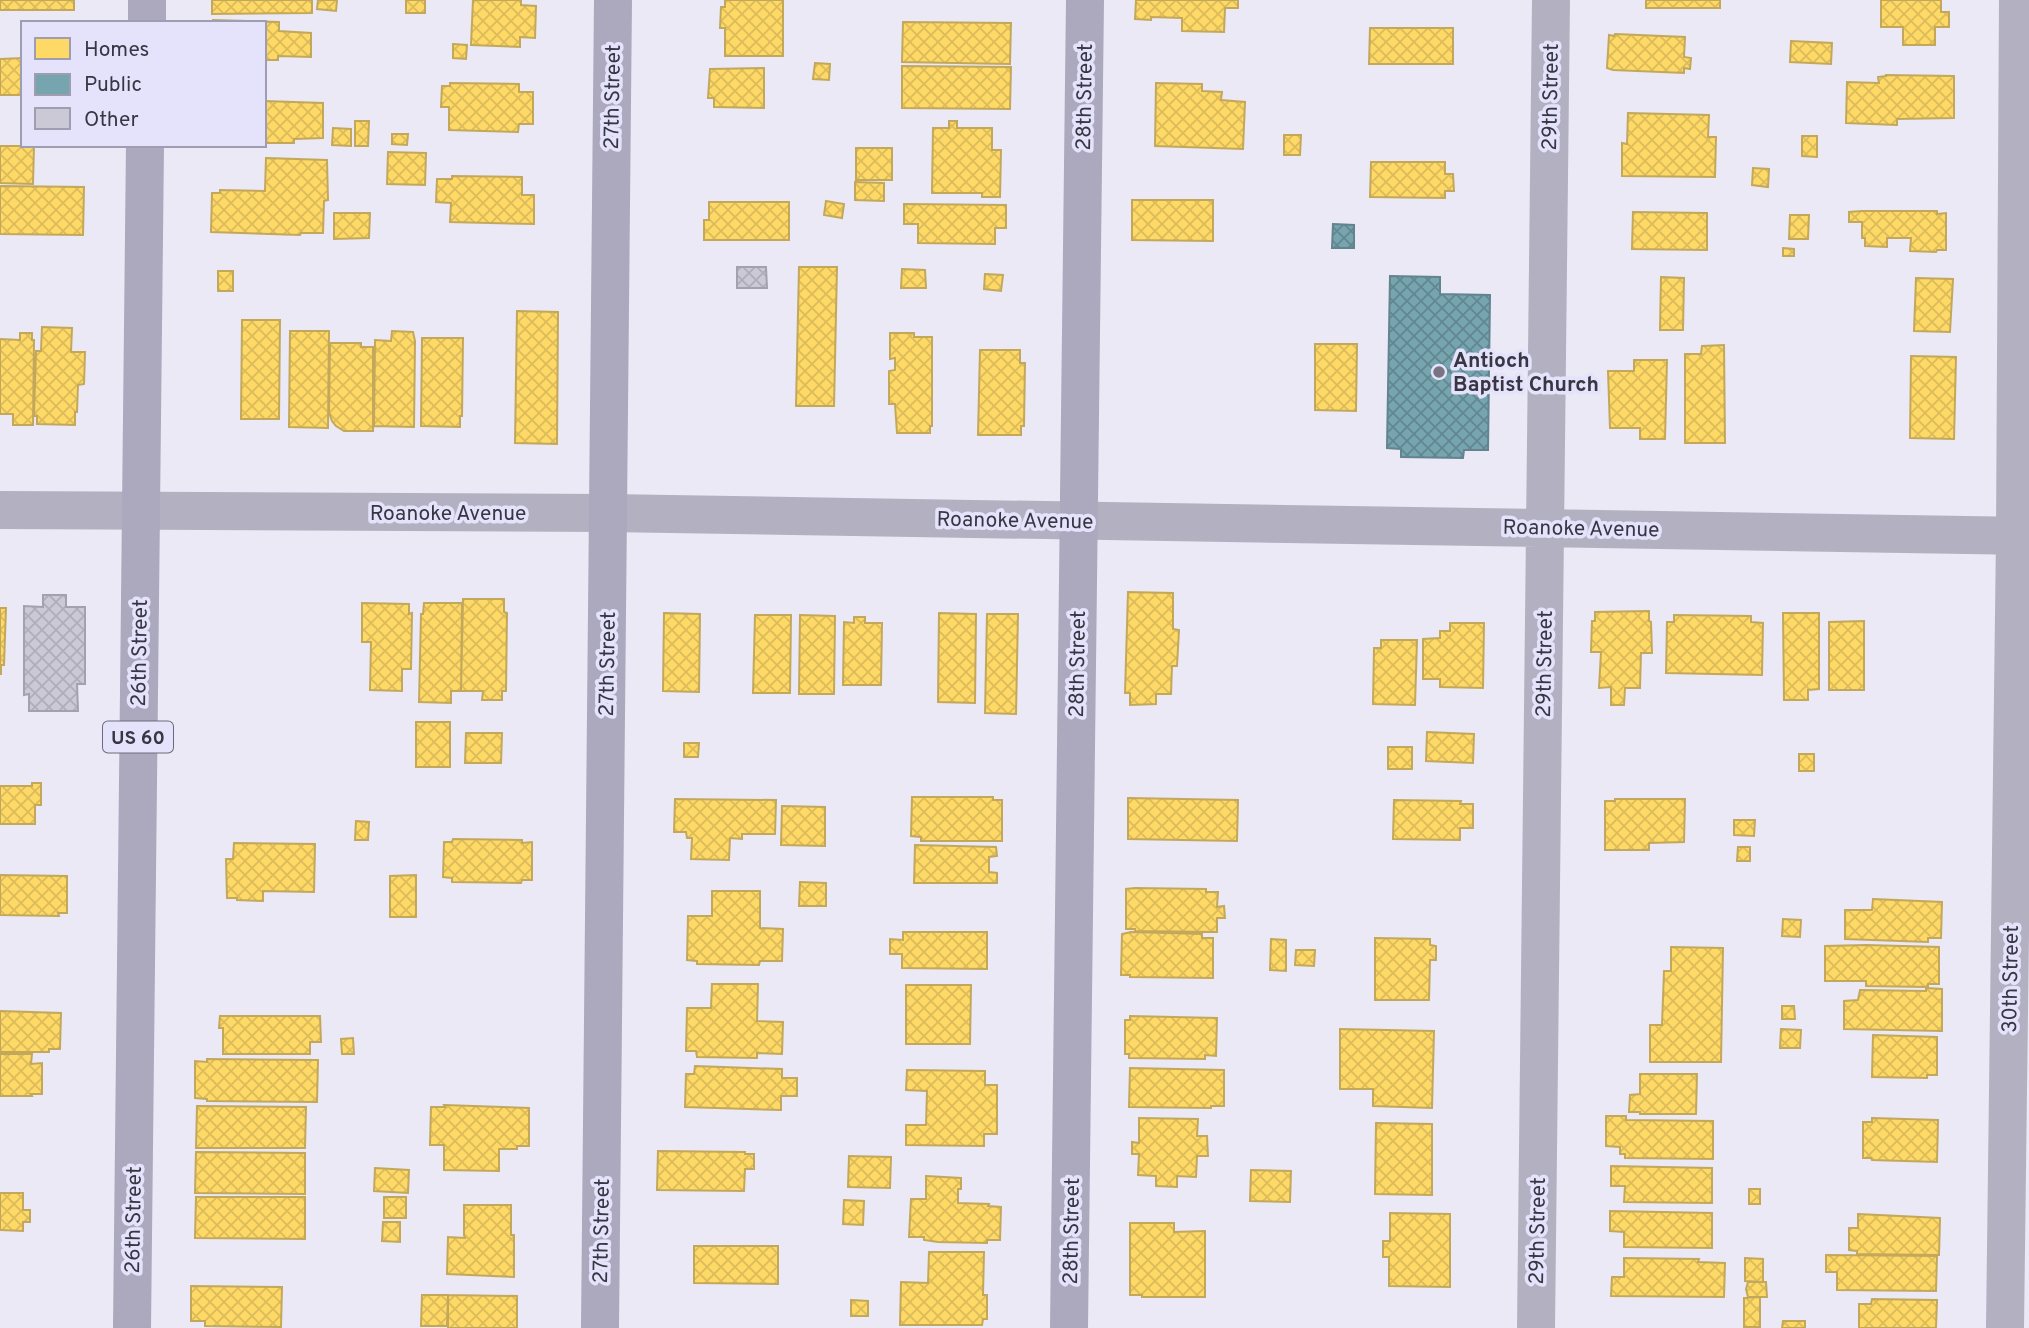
<svg xmlns="http://www.w3.org/2000/svg" width="2029" height="1328" viewBox="0 0 2029 1328" font-family="Overpass,sans-serif">
<style>
.homes{fill:url(#homes-cross-hatch);stroke:#c3a85b;stroke-width:2}
.public{fill:url(#public-cross-hatch);stroke:#63848e;stroke-width:2}
.building{fill:url(#building-cross-hatch);stroke:#a3a2ac;stroke-width:2}
.lines{fill:none;stroke-linecap:round;stroke-linejoin:round}
.minor{stroke:#b3b0c2;stroke-width:38}
.major{stroke:#aca8bd;stroke-width:38}
.poi-dot{fill:#767581;stroke:#e5e3fb;stroke-width:2.5}
.labels{text-anchor:middle;stroke-width:7;stroke-linejoin:round;paint-order:stroke}
.shield{fill:#e5e3fb;stroke:#6b6a7a;stroke-width:2}
.shield-label{font-size:19px;font-weight:bold;fill:#373642}
.street-label{font-size:21px;fill:#373642;stroke:#e5e3fb}
.poi-label{font-size:21px;font-weight:bold;fill:#373642;stroke:#e5e3fb;text-anchor:start}
</style>
<defs>
<pattern id="homes-cross-hatch" width="8" height="8" patternUnits="userSpaceOnUse" patternTransform="scale(1.75)"><rect width="8" height="8" fill="#ffd966"/><path d="M0 0l8 8M0 8l8-8" fill="none" stroke="#dbbb5a"/></pattern>
<pattern id="public-cross-hatch" width="8" height="8" patternUnits="userSpaceOnUse" patternTransform="scale(1.75)"><rect width="8" height="8" fill="#76a5af"/><path d="M0 0l8 8M0 8l8-8" fill="none" stroke="#628790"/></pattern>
<pattern id="building-cross-hatch" width="8" height="8" patternUnits="userSpaceOnUse" patternTransform="scale(1.75)"><rect width="8" height="8" fill="#cbc9d5"/><path d="M0 0l8 8M0 8l8-8" fill="none" stroke="#afadb8"/></pattern>
</defs>
<rect width="100%" height="100%" fill="#eae9f5"/>
<path class="homes" d="M0 0H74V10H0Z
M212 0H312V13L212 14Z
M318 0H337L336 11 317 9Z
M406 0H425V13H406Z
M473 0H521V5L536 6 535 38 520 37V47L471 45Z
M725 0H783V56H725V28H720L721 7H725Z
M1136 0H1238V8H1225L1224 32 1182 31V18L1151 17V20L1135 19Z
M1646 0H1720V8H1646Z
M1881 0H1941V12H1949V27H1935V45H1903V27H1881Z
M213 20 279 22V31L311 33V57L278 56V60H264V23H213Z
M903 22 1011 23 1010 64 902 62Z
M1370 28H1453V64H1369Z
M1615 34 1685 37 1684 57 1691 58 1690 69 1684 68V73L1613 70 1607 68 1609 35 1614 36Z
M1791 41 1832 43 1831 64 1790 62Z
M453 44 467 45 466 59 453 58Z
M23 58V95H0V59Z
M815 63 830 64 829 80 813 79Z
M902 66 1011 67 1010 109 902 108Z
M764 68V108L714 107V98H708L710 69Z
M1886 75 1954 76V118L1897 119V125L1846 123 1847 82 1879 83 1878 77 1886 76Z
M450 83 519 84V92H533V124H519L518 132 449 130V107H441L442 86H450Z
M1156 83 1202 84V91L1222 92 1221 100 1245 102 1243 149 1155 146Z
M264 101 323 103V138L294 139V143H264Z
M1628 113 1709 115 1708 137H1716L1715 177 1622 176V143L1627 144Z
M355 121H369L368 146H355Z
M949 121H957V128H992V150H1001L1000 197H982V193H932L933 128H949Z
M333 128 351 129V146L332 145Z
M392 134H408L407 145 392 144Z
M1284 135H1301L1300 155H1284Z
M1802 136H1817V157L1802 156Z
M0 146H34L33 184 0 183Z
M856 148H892V180H856Z
M388 152 426 153 425 185 387 184Z
M266 158 327 160 328 200 324 201 323 233H301L300 235 211 232 212 193H220V190L265 191Z
M1371 162H1445V174H1453L1454 191H1445V198L1370 197Z
M1753 168 1769 169 1768 187 1752 185Z
M452 176 522 177V195H534V224L450 222 451 203 436 202 437 179H452Z
M855 182 884 183V201L855 200Z
M0 186 84 187 83 235 0 234Z
M1132 200H1213V241L1132 240Z
M826 201 844 204 842 218 824 215Z
M709 202H789V240H704V220H709Z
M904 204 1006 205V228H995V244L918 243V224H904Z
M1862 211H1937V214L1946 213V250H1937L1936 252 1910 251 1911 238H1887V247L1865 246V238H1862V222H1849V212Z
M1633 212 1707 213V250L1632 249Z
M334 213H370L369 238 334 239Z
M1790 215H1809L1808 239H1789Z
M1783 248 1794 249V256H1783Z
M799 267H837L834 406H796Z
M902 269 925 270 926 288H901Z
M218 271H233V291H218Z
M985 274 1003 275 1001 291 984 289Z
M1661 277 1684 278 1683 330H1660Z
M1916 278 1953 279 1950 332 1914 331Z
M517 311 558 312 557 444 515 443Z
M242 320H280L279 419H241Z
M42 327 72 328 71 352H85L84 384 78 385 77 412H75V425L37 424V416H34L36 351H41Z
M290 331H329L328 428 289 427Z
M392 331 413 332 415 341 414 427 374 426 375 340 391 341Z
M20 333H32V340H34L33 425H13V414H0V339L20 340Z
M890 333H914V337H932V426H930V433H897L895 404H889V371L895 370V358L890 359Z
M422 338H463L462 416H460V427L421 426Z
M330 343H361V347H373V431H344L336 426 332 421 329 412Z
M1315 344H1357L1356 411 1315 410Z
M1724 345 1725 443H1685V354H1701L1702 346Z
M980 350H1020V363H1025L1024 426H1021V435H978Z
M1911 356 1956 357 1954 439 1910 438Z
M1634 360H1667L1665 439H1640V428H1610L1608 371H1634Z
M1128 592 1173 593V629L1179 630 1177 666H1172L1171 694H1156V704L1130 705V693H1125Z
M463 599H504V612L507 613 506 691H502V700H482L483 691H461Z
M362 603 409 604V614L412 613 411 669H402V691L370 690 371 642H362Z
M424 603H462L461 691H451V703L419 702 421 614H423Z
M0 608H6L4 665H1V674H0Z
M1649 611V621L1651 622 1652 653H1641L1640 688H1625L1624 705H1611V687L1599 688 1601 652H1591L1592 621H1595V612Z
M664 613 700 614 699 692 663 691Z
M939 613 976 614 975 703 938 702Z
M1783 613H1819V689L1808 690V700H1784Z
M987 614H1018L1016 714 985 713Z
M755 615H791L790 693H753Z
M800 615 835 616 834 694H799Z
M1674 615 1751 616V622L1763 623 1762 675 1666 673 1667 622H1674Z
M854 617H865V623H882L881 685H843L844 622 854 623Z
M1864 621V690H1829V622Z
M1450 623H1484L1483 688 1440 687V679H1423V639L1440 638V631H1450Z
M1381 640H1417L1415 705 1373 704 1374 648H1381Z
M416 722H450V767H416Z
M1427 732 1474 734 1473 763 1426 761Z
M466 733H502L501 763H465Z
M684 743H699L698 757H684Z
M1388 747H1412V769H1388Z
M1799 754H1814V771H1799Z
M32 783H41V805H35V824H0V786H32Z
M912 797H993V800H1002V841H921V837L911 836Z
M1128 798 1238 800 1237 841 1128 839Z
M675 799 776 800 775 834H742V839L730 838 729 860 691 859 692 838H687L686 832H674Z
M1615 799H1685L1684 842 1649 843V850H1605V801H1615Z
M1394 800 1461 801 1460 804H1473V828H1460V840L1393 839Z
M782 806 825 807V846L781 845Z
M1734 820H1755L1754 836 1734 835Z
M356 821 369 822 368 840H355Z
M453 839 522 840V843L532 842V880H522L521 883 452 882V878L443 877 444 842H452Z
M234 843 315 844 314 892 263 891V901L237 900V898H227L226 859H233Z
M915 845 996 847 997 856 989 857V872L997 873V883H914Z
M1738 847H1750V861H1737Z
M0 875 67 876V913H58L59 916 0 915Z
M416 875V917H390V876Z
M800 882 826 883V906H799Z
M1135 888 1206 889V892H1218L1217 907 1224 906 1225 918H1217V932L1135 931V929H1126V889Z
M712 891H760V928L783 929 782 961H760L759 965 697 964V961L687 960 688 916H712Z
M1873 899 1942 902 1941 938H1928V942L1845 939V910H1872Z
M1783 919 1801 920 1800 937 1782 936Z
M903 932H987V969L902 968V954H890V939L903 940Z
M1131 932 1202 934V938H1213V978L1130 977V975H1121L1122 934Z
M1375 938 1430 939V945L1436 946V960H1430L1429 1000H1375Z
M1271 939 1286 940V971L1270 970Z
M1866 945 1939 947V984H1928V987L1866 986V981H1825V946Z
M1671 947 1723 948 1721 1062H1650V1025H1662L1664 971H1671Z
M1296 950H1315L1314 966 1295 965Z
M712 984H758L757 1021 783 1022 782 1054 757 1053V1058L697 1057 696 1051H686L687 1008H711Z
M906 985H971L970 1044H906Z
M1926 988 1942 989V1031L1844 1029V1001L1858 1000 1860 990 1926 991Z
M1782 1006H1794L1795 1019H1782Z
M0 1011 61 1013 60 1049H49V1052H0Z
M220 1016H320L321 1042H310V1054H223V1028H219Z
M1130 1016 1217 1018 1216 1056 1205 1055V1059L1129 1058V1054H1125V1020H1130Z
M1340 1029 1434 1031 1432 1108 1373 1106V1089H1340Z
M1781 1029 1801 1030 1800 1048H1780Z
M1873 1035 1937 1037V1075H1927V1078L1872 1077Z
M353 1038 354 1054H342L341 1039Z
M0 1054H32L31 1064 42 1063V1094H31L32 1096H0Z
M207 1059 318 1060 317 1102 207 1101V1099L195 1098V1061L207 1062Z
M695 1066 782 1069V1078H797V1096H781V1110L685 1107 686 1074H694Z
M1130 1068 1224 1070V1106H1211V1108L1129 1107Z
M907 1070 985 1071V1085H997V1134H984V1146L906 1145V1125H926L927 1091 906 1090Z
M1640 1074H1697L1696 1114H1640V1112H1629L1630 1095 1640 1094Z
M444 1105 529 1108V1146H517V1149H499V1171L444 1170V1145H430L431 1107H445Z
M197 1106 306 1107 305 1148H196Z
M1606 1116H1626V1120L1713 1121V1159L1625 1158V1154H1620V1147L1606 1146Z
M1139 1118 1198 1119 1197 1136H1207L1208 1156H1197L1196 1177 1177 1176V1187L1156 1186V1176L1138 1175 1139 1154H1132V1142L1139 1143Z
M1872 1118 1938 1120 1937 1162 1872 1160 1871 1158H1863V1122H1872Z
M1376 1123 1432 1124V1195L1375 1194Z
M658 1151 745 1152V1154H754V1169H745L744 1191 657 1190Z
M196 1152 305 1153V1194L195 1193Z
M849 1156 891 1157 890 1188 848 1187Z
M1611 1166 1712 1168V1203L1624 1202 1625 1186H1611Z
M375 1168 409 1170 408 1193 374 1191Z
M1251 1170 1291 1171 1290 1202 1250 1201Z
M926 1176 961 1178V1189H958V1203L989 1204 988 1206 1001 1207 1000 1240H987V1243L938 1242 924 1240V1237H909L911 1199H926Z
M1749 1189H1760V1204H1749Z
M0 1193H23V1210H30V1222H23V1231L0 1230Z
M196 1197H305V1239L195 1238Z
M384 1197H406V1218H384Z
M844 1200 864 1201 863 1225 843 1224Z
M464 1205H511V1235H514V1277L447 1274 448 1237 465 1238 464 1235Z
M1610 1211 1712 1213V1248L1624 1247V1232L1610 1231Z
M1390 1213 1450 1214V1287L1389 1286V1257H1383V1241H1390Z
M1858 1214 1940 1218 1939 1255 1857 1254V1251L1849 1250V1228H1858Z
M383 1222H400V1242L382 1241Z
M1130 1223H1174V1232L1205 1231V1297H1142V1295H1130Z
M694 1246H778V1284L694 1283Z
M929 1252H984L983 1295H987V1319H983L982 1325H900L901 1282 928 1283Z
M1826 1255 1937 1256 1936 1291 1837 1290V1272H1826Z
M1624 1258 1699 1259 1698 1262 1725 1263 1724 1297 1611 1296 1612 1277H1624Z
M1745 1258 1763 1259V1282L1745 1281Z
M1748 1282H1766L1767 1297H1748L1746 1289Z
M191 1286 282 1287 281 1327 205 1326V1321H191Z
M422 1295H448L447 1326H421Z
M448 1295 517 1296V1328H448Z
M1760 1297V1327H1744V1298Z
M1872 1299 1937 1300 1936 1328H1859V1304H1871Z
M851 1300 868 1301V1316H851Z
M1783 1321H1805V1328H1782Z"/>
<path class="public" d="M1333 224 1354 225V248H1332Z
M1390 276 1440 277V294L1490 295 1488 450H1464L1463 458 1401 457V449L1387 448Z"/>
<path class="building" d="M737 267H766L767 288H737Z
M43 595H66V607H85V684H77L78 711H29V694L24 695V606L43 607Z"/>
<g class="lines">
<path class="minor" d="M0 510 608 513 2029 536
M1536 1328 1551 0
M2005 1328 2015 536 2018 0"/>
<path class="major" d="M147 23V0
M132 1328 145 145
M600 1328 613 0
M1069 1328 1085 0"/>
</g>
<circle class="poi-dot" cx="1439" cy="372" r="7"/>
<g class="labels">
<rect class="shield" x="103" y="721.5" width="70" height="31" rx="5"/>
<g class="shield-label">
<text x="138" y="744">US 60</text>
</g>
<g class="street-label">
<text transform="translate(612 97) rotate(-89)" y="7">27th Street</text>
<text transform="translate(1084 97) rotate(-89)" y="7">28th Street</text>
<text transform="translate(1550 97) rotate(-89)" y="7">29th Street</text>
<text x="448" y="520">Roanoke Avenue</text>
<text transform="translate(1015 520) rotate(1)" y="7">Roanoke Avenue</text>
<text transform="translate(1581 528) rotate(1)" y="7">Roanoke Avenue</text>
<text transform="translate(139 653) rotate(-89)" y="7">26th Street</text>
<text transform="translate(607 664) rotate(-89)" y="7">27th Street</text>
<text transform="translate(1077 664) rotate(-89)" y="7">28th Street</text>
<text transform="translate(1544 664) rotate(-89)" y="7">29th Street</text>
<text transform="translate(2010 979) rotate(-89)" y="7">30th Street</text>
<text transform="translate(133 1220) rotate(-89)" y="7">26th Street</text>
<text transform="translate(601 1231) rotate(-89)" y="7">27th Street</text>
<text transform="translate(1071 1231) rotate(-89)" y="7">28th Street</text>
<text transform="translate(1537 1231) rotate(-89)" y="7">29th Street</text>
</g>
<g class="poi-label">
<text x="1453" y="367">Antioch<tspan x="1453" dy="24">Baptist Church</tspan></text>
</g>
</g>
<rect x="21" y="21" width="245" height="126" fill="#e5e3fb" stroke="#9f9eb1" stroke-width="2"/>
<rect x="35" y="38" width="35" height="21" fill="#ffd966" stroke="#9f9eb1" stroke-width="2"/>
<text x="84" y="56" font-size="21" fill="#373642">Homes</text>
<rect x="35" y="74" width="35" height="21" fill="#76a5af" stroke="#9f9eb1" stroke-width="2"/>
<text x="84" y="91" font-size="21" fill="#373642">Public</text>
<rect x="35" y="108" width="35" height="21" fill="#cbc9d5" stroke="#9f9eb1" stroke-width="2"/>
<text x="84" y="126" font-size="21" fill="#373642">Other</text>
</svg>
